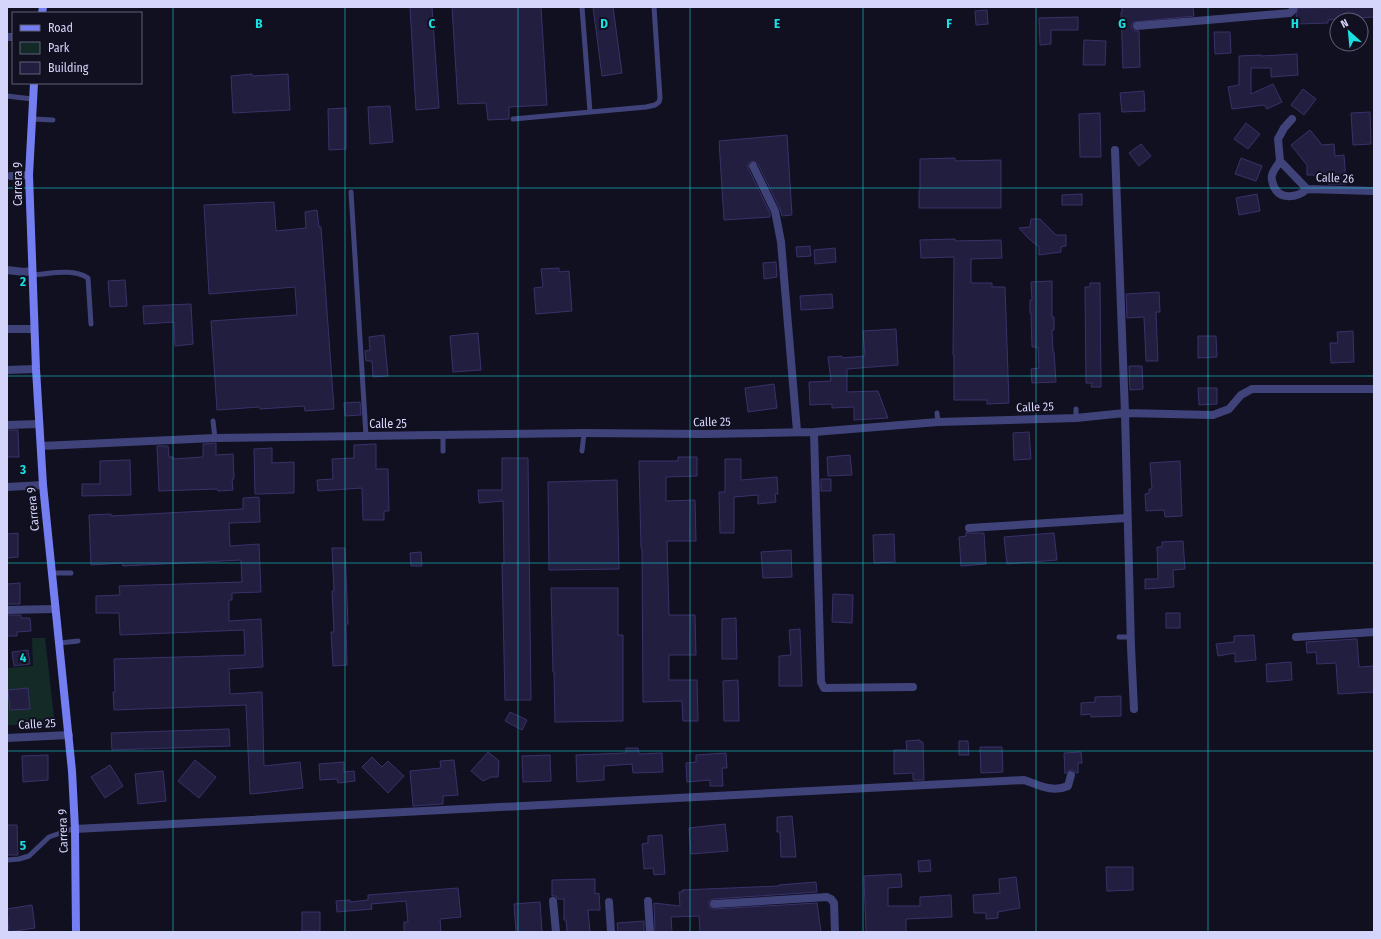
<svg xmlns="http://www.w3.org/2000/svg" width="1381" height="939" viewBox="0 0 1381 939" font-family="'Fira Sans Condensed',sans-serif">
<style>
.green{fill:#132a27}
.building{fill:#221e3f;stroke:#383269}
.lines{fill:none;stroke-linecap:round;stroke-linejoin:round}
.lane{stroke:#40437a;stroke-width:5}
.street{stroke:#40437a;stroke-width:8}
.secondary{stroke:#757ef0;stroke-width:8}
.grid{fill:none;stroke:#19e0e1;stroke-width:1;stroke-opacity:0.55}
.labels{text-anchor:middle;stroke-width:4;stroke-linejoin:round;paint-order:stroke}
.street-label{font-size:12px;fill:#d5d4fa;stroke:#111021}
.grid-label{font-size:13px;text-anchor:middle;font-weight:bold;fill:#19e0e1;stroke:#111021;stroke-width:4;stroke-linejoin:round;paint-order:stroke}
</style>
<rect width="100%" height="100%" fill="#111021"/>
<path class="green" d="M32 638H45L55 725H7V668L33 666Z"/>
<path class="building" d="M410 7H432L439 108 416 110Z
M452 7H541L547 105 509 107V119L488 120 486 103 458 104Z
M593 7H613L622 73 602 76Z
M1122 7H1193L1194 16 1134 22 1132 24V29L1135 31H1139L1140 67 1123 68 1121 12H1122Z
M1374 7V17L1328 20V23L1297 24 1296 14 1298 8Z
M987 10 988 24 976 25 975 11Z
M1078 17V30H1051V44L1040 45 1039 18Z
M1214 32H1230L1231 53 1215 54Z
M1084 40 1106 41 1105 65H1083Z
M1297 54 1298 75 1271 77V68H1251V94L1273 84 1282 102 1267 109 1264 105 1232 109 1228 87 1239 85V56L1261 55V56Z
M252 74V76L288 74 290 110 233 113 231 76Z
M1303 89 1316 99 1304 115 1291 105Z
M1144 91 1145 111 1122 112 1120 93Z
M390 106 393 142 370 144 368 107Z
M346 108V149L329 150 328 109Z
M1370 112 1371 144 1353 145 1351 113Z
M1100 113 1101 157H1080L1079 114Z
M1246 123 1260 134 1248 149 1234 139Z
M1310 130 1322 145 1334 144 1335 156 1344 155 1346 184H1328V175H1307V165L1291 145Z
M787 135 792 215 782 216 780 209 758 164 753 161 748 163V168L770 213V217L724 220 719 141Z
M1141 144 1151 156 1139 166 1129 153Z
M955 158V161L1001 160V208H919V190H920V159Z
M1241 158 1262 166 1256 181 1235 174Z
M1082 194V205H1062V195Z
M1257 194 1260 211 1239 215 1236 198Z
M274 202 276 231 306 228 305 212 317 210 319 227H321L334 409 305 411 304 406 260 409 259 407 217 410 211 321 297 315 295 287 209 294 204 205Z
M1031 219H1040L1056 235H1066V246L1061 247V252L1039 255V247L1028 238 1019 228 1030 227Z
M955 239V241L1001 240 1002 258 971 259V283H992V287H1005L1009 403 987 404V400H954V355H953L954 257 921 258 920 240Z
M810 246 811 256 797 257 796 247Z
M835 248 836 262 815 264 814 250Z
M776 262 777 277 764 279 763 263Z
M559 268V272L569 271 572 311 536 314 534 288 543 287 541 269Z
M125 280 127 306 110 307 108 281Z
M1052 281V317H1054V330H1052L1053 352H1054L1056 382 1032 383 1031 369 1039 368 1038 347H1032L1031 313H1030V300H1032L1031 282Z
M1090 283H1100L1101 387H1091L1092 383H1086L1085 287H1090Z
M1159 292 1160 312H1156L1158 361H1146L1144 317 1127 318 1126 294Z
M832 294 833 308 801 310 800 296Z
M191 304 193 344 175 346 174 322 144 324 143 306Z
M896 329 898 365 847 369V392L878 391 888 418 854 420V407L832 408V404L810 405 809 382 831 381 828 357 842 356V358L865 356 863 331Z
M1353 331 1354 362 1331 363 1330 343H1338L1337 332Z
M478 333 481 370 453 372 450 336Z
M384 335 388 376 373 377 372 361H366L365 351 370 350 369 337Z
M1198 336H1216L1217 357 1198 358Z
M1129 366H1142L1143 389 1130 390Z
M774 384 777 408 748 412 745 388Z
M1198 388H1217V404L1199 405Z
M360 402 361 415 345 416 344 403Z
M7 430H18L19 457H7Z
M1029 432 1031 459 1014 460 1013 433Z
M216 443V455L233 454 234 479H232L233 490 218 491 217 489 159 491 157 446H168L169 457H173V459L203 457V444Z
M376 444V469H388L389 511H384V520H363L362 488 318 491 317 480 333 479 332 459 354 458V445Z
M272 448V463L294 462V493L255 494 254 449Z
M850 455 852 475 828 476 827 457Z
M678 457H697V476L666 477V501L695 500 696 541H667L669 615H695L696 655H669V680H697L698 721H683L682 701 643 702 642 548H641L639 461H678Z
M502 458H528L531 700H505L502 563H504L503 501 479 503 478 490H502Z
M725 459H741V480L777 477 778 494H775L776 502 758 504V495L734 497V533H720L719 492H725Z
M130 460 131 495 82 496V484H100V461Z
M1180 461 1182 516 1165 517 1164 510 1146 511 1145 494 1149 493V489H1152L1150 463Z
M821 479H831V491H821Z
M617 480 619 569 549 570 548 482Z
M259 497 260 522 229 523 230 546 259 544 261 592 232 593V600H229V621L261 619 263 667 229 669 230 694 262 692 264 766 300 762 303 788 262 793 250 794 246 705 114 710 113 692H115L114 659 245 655 244 630 120 635 119 613H96V596L120 595 119 586 242 582 241 560 123 566 122 563 91 565 89 515 111 514V516L243 509V498Z
M966 532 969 533H984L986 564 961 566 959 537 966 536Z
M18 533V557L7 558V534Z
M1054 533 1057 560 1007 564 1004 537Z
M894 534 895 562 874 563 873 535Z
M1183 541 1185 569 1173 570 1174 587 1145 589V579H1158L1157 547H1162V542Z
M332 548H345L348 624H346L347 665 333 666 331 632H334L332 591H334Z
M791 550 792 577 763 578 761 552Z
M421 552 422 566H411L410 553Z
M20 583V604H7V584Z
M551 588H618V635H623V721L555 722 554 672H553Z
M833 594 853 595 852 623 832 622Z
M1166 613H1180V628H1166Z
M7 615H21V618H30L31 631 17 632V636H7Z
M736 618 737 659H722V619Z
M800 629 802 686H779V656L791 655 789 630Z
M1254 635 1256 660 1235 662V653L1218 656 1216 644 1234 642V636Z
M1357 639 1359 667 1374 666V692L1338 694 1336 663 1317 664 1316 652 1307 653 1306 642Z
M28 650 30 664 14 666 12 652Z
M1291 662 1292 680 1267 682 1266 664Z
M738 680 739 721H724L723 681Z
M28 688 30 709 10 710 8 690Z
M1121 696V716L1091 717V714L1081 715V703L1095 702V697Z
M510 712 527 720 522 730 505 721Z
M229 729 230 746 112 750 111 733Z
M920 740V742H923L924 780H913V773L894 774V750H907L906 741Z
M959 741H968L969 755H959Z
M980 747H1002L1003 772 981 773Z
M626 748H638L639 754 662 753 663 772 633 773 632 764 604 766V780L577 782 576 755 626 753Z
M488 752 499 761 498 777H491L483 781 471 771Z
M1081 752 1082 763H1078V773H1076L1073 770H1070L1065 774 1064 753Z
M726 753 727 768H722L723 786H710V780L687 782 686 763 696 762V755Z
M48 755V780L23 782 22 756Z
M550 755 551 781 523 782 522 756Z
M372 757 382 767 388 761 404 776 388 793 362 767Z
M195 760 216 777 199 798 178 781Z
M454 760 458 795 443 796V804L413 806 410 771 441 768 440 761Z
M344 762V772L354 771 355 781 338 783 337 779 320 780 319 764Z
M110 765 123 786 105 798 91 777Z
M163 771 166 801 138 804 135 774Z
M792 816 796 857H781L780 832H777V817Z
M725 824 728 851 691 854 689 828Z
M7 825H17L18 855H7Z
M662 835 665 874 654 875 653 868 644 869 642 844 648 843V836Z
M930 860 931 871 919 872 918 861Z
M1106 867H1133V890L1107 891Z
M901 874 902 887 888 888V906H920V897L951 895 952 917 906 919V932H866L864 876Z
M1016 877 1020 908 998 912V918L986 919V913H974L973 895 1000 893 999 879Z
M595 879V894L599 893 600 910H588L590 932H567L566 920H564V899H558L556 896H552V880Z
M816 882 817 892 714 899 709 901V905L711 909H714L817 903 821 932H700L699 916 671 917 672 932H655L654 903 680 906 679 892H683L682 890 779 886V885Z
M458 888 461 917 440 919 441 932H404V922H408L406 901 371 904 372 909 337 912 336 901 350 900V902L368 900V895Z
M540 902 542 932H516L514 904Z
M32 905 35 928 9 932 7 909Z
M302 912H320V931H302Z
M644 921V932H618L617 923Z"/>
<g class="lines">
<path class="lane" d="M582 7 590 112
M7 96 32 99
M32 119 53 120
M513 119 646 107 655 105 659 102 660 98 654 7
M351 192 366 436
M32 275C50 274 72 268 88 278L91 324
M937 413 938 422
M1076 418V409
M213 421 215 438
M443 436V451
M582 451 584 433
M52 573H71
M1119 637H1131
M60 643 78 641
M7 860 19 859 29 856 49 837 69 830 75 829"/>
<path class="street" d="M1137 26 1290 13 1293 10V7
M7 37H13
M1292 119 1284 128 1278 139 1280 161 1307 189 1374 191
M1115 150 1125 413 1131 647 1134 709
M1280 161C1278 165 1273 170 1272 175 1271 178 1272 181 1273 184 1278 201 1297 198 1307 189
M753 166 775 211 781 242 797 431
M11 176 29 175
M7 270 24 272 32 271
M7 329H34
M7 370 36 369
M7 425 39 424
M814 432 821 682 824 688 913 687
M41 446 215 438 584 433 704 434 814 432 938 422 1076 418 1125 413 1213 415 1229 409 1241 395 1252 389H1374
M7 487 43 485
M969 528 1127 518
M7 610 55 609
M1296 637 1374 632
M7 738 69 735
M75 829 1024 780C1039 785 1052 793 1068 786L1071 775
M553 901 556 932
M648 901 650 932
M609 902 611 932
M714 904 827 897 831 899 834 903 835 932"/>
<path class="secondary" d="M42 13 43 7
M34 83 29 175 36 369 43 485 72 771 75 829 76 932"/>
</g>
<path class="grid" d="M173 7V932M345 7V932M518 7V932M690 7V932M863 7V932M1036 7V932M1208 7V932M7 188H1374M7 376H1374M7 563H1374M7 751H1374"/>
<g class="labels">
<g class="street-label">
<text transform="translate(1335 178) rotate(2)" y="4">Calle 26</text>
<text transform="translate(18 184) rotate(-90)" y="4">Carrera 9</text>
<text transform="translate(1035 407) rotate(-2)" y="4">Calle 25</text>
<text transform="translate(712 422) rotate(-1)" y="4">Calle 25</text>
<text x="388" y="428">Calle 25</text>
<text transform="translate(33 509) rotate(-95)" y="4">Carrera 9</text>
<text transform="translate(37 724) rotate(-3)" y="4">Calle 25</text>
<text transform="translate(63 831) rotate(-92)" y="4">Carrera 9</text>
</g>
</g>
<g class="grid-label">
<text x="259" y="28">B</text>
<text x="432" y="28">C</text>
<text x="604" y="28">D</text>
<text x="777" y="28">E</text>
<text x="949" y="28">F</text>
<text x="1122" y="28">G</text>
<text x="1295" y="28">H</text>
<text x="23" y="286">2</text>
<text x="23" y="474">3</text>
<text x="23" y="662">4</text>
<text x="23" y="850">5</text>
</g>
<rect width="1381" height="939" fill="none" stroke="#d5d4fa" stroke-width="16"/>
<rect x="12" y="12" width="130" height="72" fill="#111021" stroke="#5f5e78"/>
<rect x="20" y="25" width="20" height="6" fill="#757ef0" stroke="#5f5e78"/>
<text x="48" y="32" font-size="12" fill="#d5d4fa">Road</text>
<rect x="20" y="42" width="20" height="12" fill="#132a27" stroke="#5f5e78"/>
<text x="48" y="52" font-size="12" fill="#d5d4fa">Park</text>
<rect x="20" y="62" width="20" height="12" fill="#221e3f" stroke="#5f5e78"/>
<text x="48" y="72" font-size="12" fill="#d5d4fa">Building</text>
<g transform="translate(1349 32) rotate(333)"><circle r="19" fill="#111021" stroke="#5f5e78"/>
<path d="M0-3L7 15L0 10L-7 15Z" fill="#19e0e1"/>
<text y="-6" font-size="11" font-weight="bold" text-anchor="middle" fill="#d5d4fa">N</text>
</g>
</svg>
